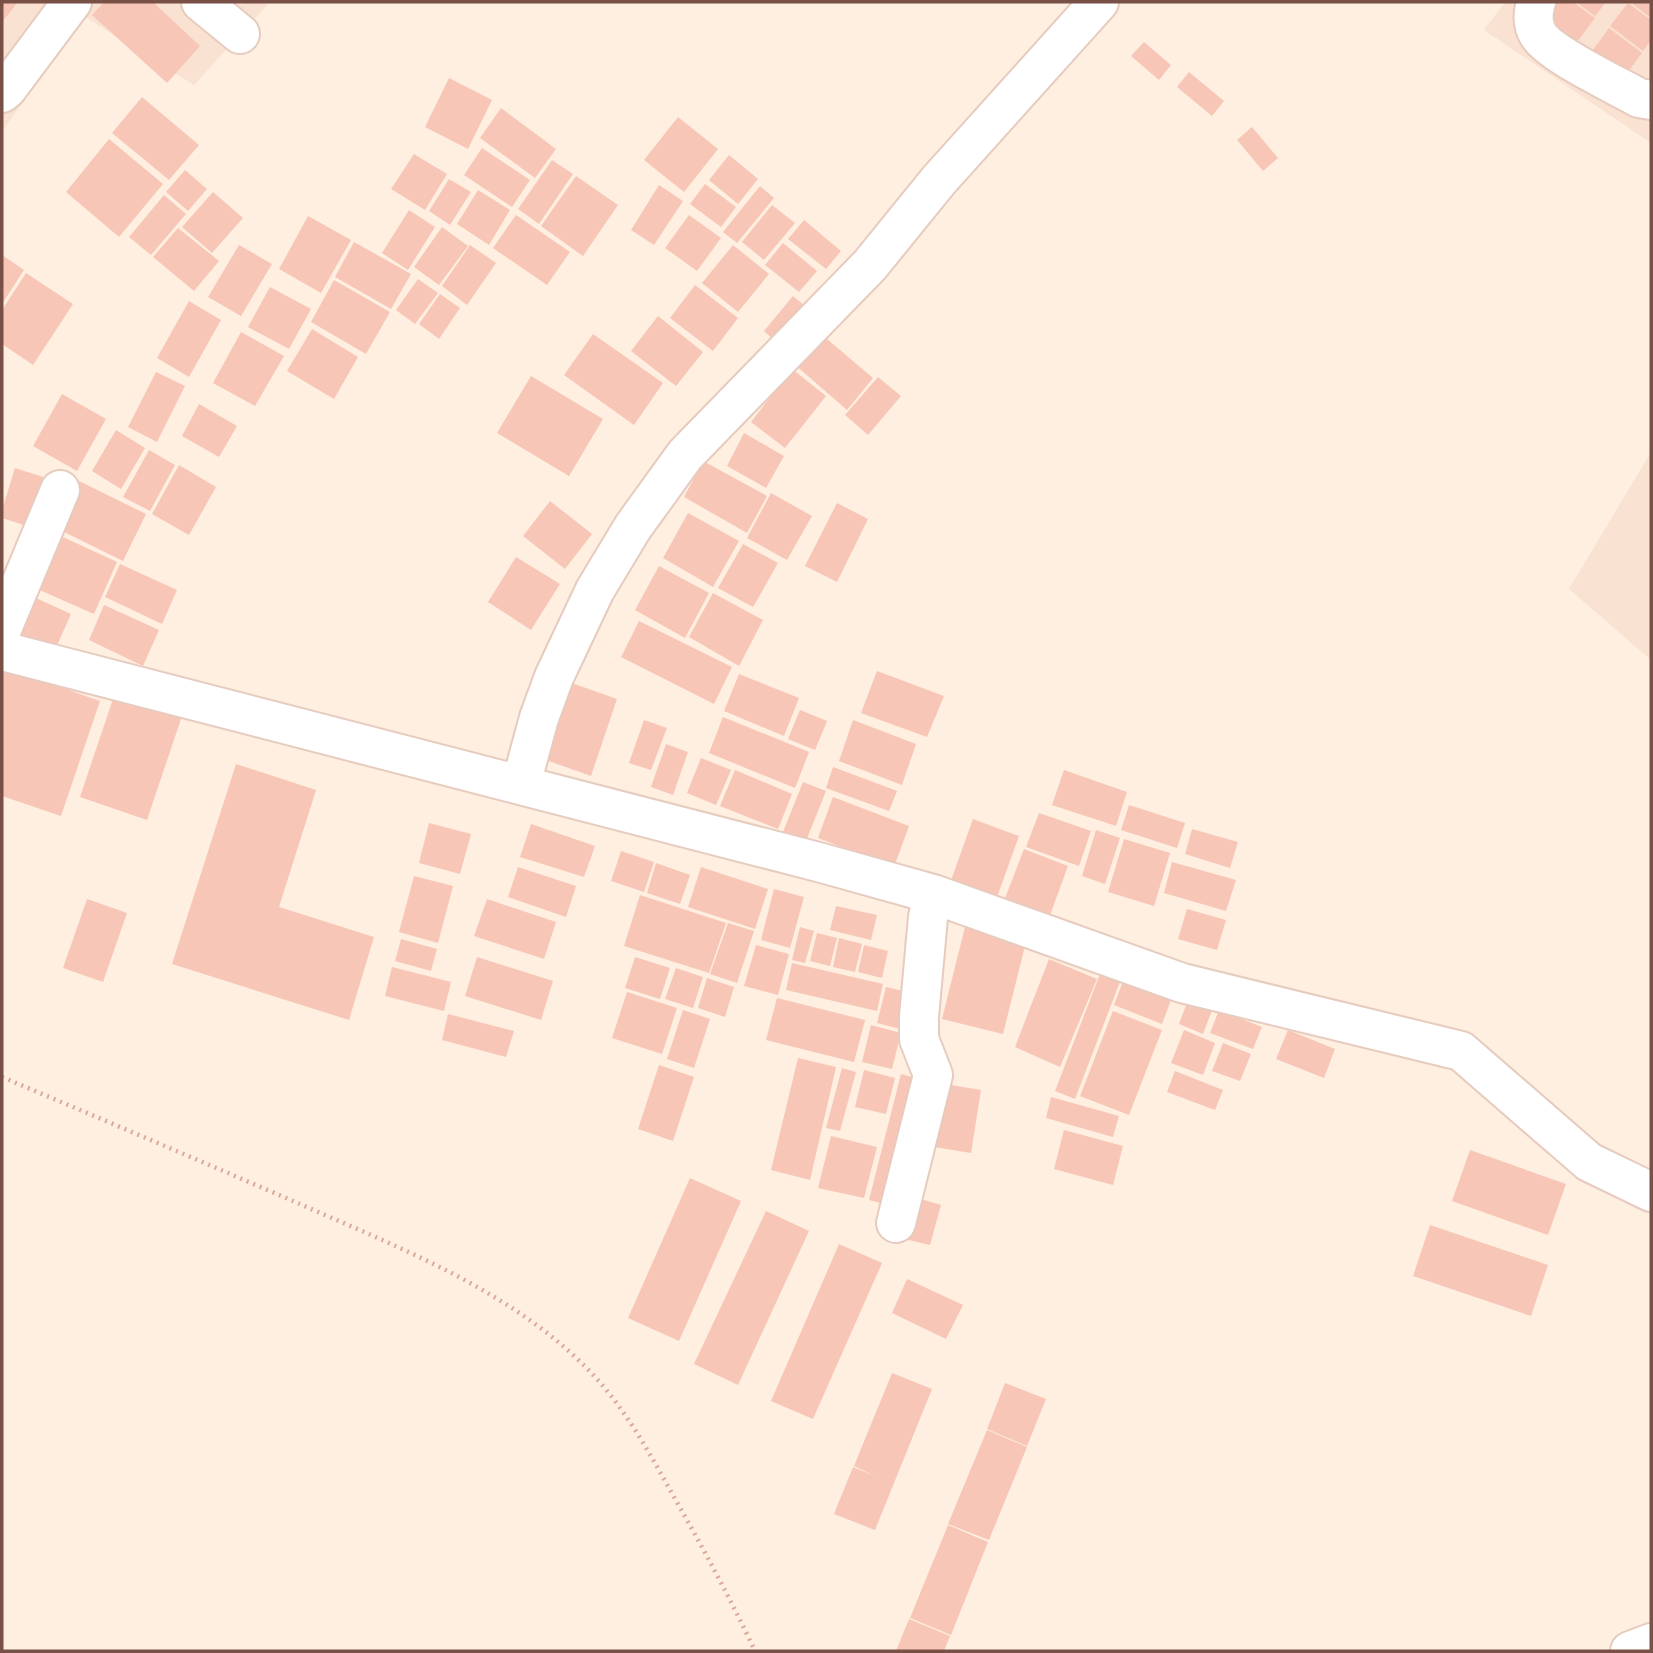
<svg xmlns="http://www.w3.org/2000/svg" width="1653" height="1653" viewBox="0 0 1653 1653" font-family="Signika,sans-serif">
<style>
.residential{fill:#f9e2d2}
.building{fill:#f7c6b6}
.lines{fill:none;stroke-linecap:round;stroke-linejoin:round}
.street-casing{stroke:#e6cbbe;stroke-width:42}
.path{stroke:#dba999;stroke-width:4.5;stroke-dasharray:2 5;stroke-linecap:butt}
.street{stroke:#fff;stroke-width:38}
</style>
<rect width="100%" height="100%" fill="#feefe1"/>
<path class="residential" d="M2 2H270L194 85 82 15 2 132Z
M1505 2H1651V143L1484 30Z
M1651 452V660L1569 589Z"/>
<path class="building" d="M2 2H18L2 22Z
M104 2H153L200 46 167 83 92 15Z
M1555 2H1573L1595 18 1577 42 1544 17Z
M1576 2H1606L1595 16Z
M1630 2H1651V18Z
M1628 3 1651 20V40L1643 51 1610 26Z
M1609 28 1642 53 1625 76 1592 51Z
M1144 42 1171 65 1159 80 1131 56Z
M1189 72 1224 101 1212 116 1177 87Z
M449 78 492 100 468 149 425 127Z
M142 97 199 145 169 180 112 133Z
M501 108 556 149 535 178 480 138Z
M678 117 718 149 684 192 644 160Z
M1252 127 1278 158 1263 171 1237 140Z
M109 139 163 184 119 237 66 192Z
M482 148 530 180 512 207 464 175Z
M414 154 447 174 425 210 391 189Z
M729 155 758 179 738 204 709 180Z
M552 160 573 174 539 224 518 209Z
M185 170 207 189 188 211 166 192Z
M576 176 618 205 583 256 541 226Z
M449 179 471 192 450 225 429 211Z
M705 184 736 207 721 227 690 204Z
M659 185 683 201 654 245 631 230Z
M760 186 774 198 737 243 723 232Z
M478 190 510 210 489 245 457 224Z
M213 192 243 218 212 253 182 227Z
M164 195 186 214 151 255 129 237Z
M772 205 795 223 764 260 742 242Z
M409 210 435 227 408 270 382 253Z
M516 215 570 252 547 285 493 248Z
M689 215 721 238 697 271 665 248Z
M308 216 351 240 321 293 279 269Z
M804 220 841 251 826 269 788 239Z
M442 227 468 246 439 285 414 267Z
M178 228 219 261 194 291 153 257Z
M354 242 411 274 391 309 335 277Z
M783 243 817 271 799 292 765 265Z
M239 245 272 264 241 316 208 297Z
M470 245 496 263 467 305 442 286Z
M733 245 769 274 738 312 702 283Z
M2 255 24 270 2 304Z
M26 273 73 304 33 365 2 344V310Z
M418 279 438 293 415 324 396 310Z
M334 280 390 312 366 354 311 322Z
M695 285 738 318 713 351 670 318Z
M270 287 311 309 289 349 248 327Z
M440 294 460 308 439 339 419 324Z
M793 296 812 312 783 348 764 331Z
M189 301 221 320 189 377 157 358Z
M658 316 703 352 676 386 631 351Z
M312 329 358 357 334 399 287 371Z
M241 332 284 356 255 406 213 383Z
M820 333 873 378 847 410 794 364Z
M593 334 663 383 634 425 564 375Z
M792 369 826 396 785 448 751 422Z
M156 372 185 386 157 442 128 427Z
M531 376 603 419 569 476 497 433Z
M878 377 901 396 868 435 845 415Z
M62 394 106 419 77 471 33 446Z
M199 404 237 426 219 457 182 436Z
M116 430 145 448 121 489 92 471Z
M744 433 784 456 766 488 727 466Z
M149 450 175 465 150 511 123 497Z
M703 461 767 496 747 533 684 497Z
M179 465 216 487 189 535 152 514Z
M15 468 43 477 27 526 2 518V510Z
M79 481 146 514 123 561 56 528Z
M771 493 812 516 787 560 747 538Z
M550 501 592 534 565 569 523 536Z
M837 503 868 519 837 582 805 566Z
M688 513 739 541 713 587 663 558Z
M50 531 117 562 94 614 26 584Z
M743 544 778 563 753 607 718 588Z
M516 557 560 584 531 630 488 602Z
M120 564 177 590 162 624 105 597Z
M659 566 709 593 685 638 635 610Z
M25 593 71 614 55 650 8 629Z
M713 593 763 620 739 666 689 637Z
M104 605 159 630 143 666 89 640Z
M639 621 732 667 714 704 621 657Z
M2 667 100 701 61 816 2 796Z
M877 671 944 696 927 737 861 713Z
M739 674 799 698 784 736 724 711Z
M569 682 617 699 591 776 543 759Z
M116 690 183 713 147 820 80 797Z
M800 710 827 721 815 750 788 739Z
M723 717 809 752 795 788 709 753Z
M644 720 667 728 651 770 629 763Z
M853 720 916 744 902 785 839 761Z
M666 744 688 752 673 795 651 787Z
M701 758 731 770 716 805 687 793Z
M236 764 316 790 279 907 374 937 349 1020 172 964Z
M833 767 897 791 889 811 826 788Z
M735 770 792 794 778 829 720 806Z
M1064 770 1127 792 1116 826 1052 805Z
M803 782 826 791 806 841 783 832Z
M833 797 909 826 894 867 818 838Z
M1129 805 1185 823 1177 848 1121 830Z
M1039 813 1091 831 1079 866 1026 847Z
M973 819 1019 836 996 900 950 883Z
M429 823 471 834 460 874 419 863Z
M531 824 595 846 584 877 520 857Z
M1192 829 1238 842 1230 868 1185 854Z
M1096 830 1120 838 1105 884 1082 876Z
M1124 839 1170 853 1154 906 1108 892Z
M1024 849 1068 866 1049 918 1004 901Z
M621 851 654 862 644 892 611 881Z
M1172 862 1236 880 1226 911 1164 893Z
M656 863 690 875 680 904 647 893Z
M518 867 576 886 566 917 508 897Z
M701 867 768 889 755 929 688 907Z
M414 876 453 886 438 943 399 932Z
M774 889 804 897 790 948 761 940Z
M640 895 726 923 709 973 624 946Z
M87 899 127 913 103 982 63 968Z
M487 899 556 922 544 959 474 936Z
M836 906 877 915 871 940 830 930Z
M1187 909 1226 920 1217 950 1178 939Z
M968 915 1029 930 1003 1034 942 1019Z
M728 923 754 931 737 983 710 974Z
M800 927 814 931 805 963 792 960Z
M817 933 837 938 830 966 810 961Z
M839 938 862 944 855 972 833 967Z
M401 939 437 949 431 971 395 961Z
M756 945 789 954 778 995 744 986Z
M864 945 888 951 882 978 858 972Z
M477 957 553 981 541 1020 465 996Z
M635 957 670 968 660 999 625 988Z
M1049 959 1097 979 1060 1067 1015 1047Z
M792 963 883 984 877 1011 786 990Z
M1103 966 1123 974 1075 1099 1055 1091Z
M392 967 451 982 444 1011 385 996Z
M676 968 703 977 693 1008 665 999Z
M1126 973 1174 992 1162 1024 1114 1005Z
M707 978 734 987 725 1017 698 1008Z
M886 987 917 994 908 1031 877 1023Z
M627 992 677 1008 662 1054 612 1038Z
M1190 995 1214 1005 1203 1034 1179 1024Z
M777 998 865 1020 854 1062 766 1040Z
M683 1010 710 1019 694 1068 667 1059Z
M1219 1010 1262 1027 1253 1049 1210 1033Z
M1113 1011 1162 1030 1129 1115 1080 1096Z
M448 1014 514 1031 506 1057 442 1040Z
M871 1025 901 1033 892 1069 862 1062Z
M1184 1030 1215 1043 1203 1075 1171 1063Z
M1288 1030 1335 1049 1324 1078 1276 1059Z
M1223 1043 1251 1054 1240 1081 1212 1071Z
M798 1058 836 1067 810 1180 771 1170Z
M659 1065 694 1077 673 1141 638 1129Z
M842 1068 856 1072 840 1131 826 1128Z
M864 1070 895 1078 886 1114 855 1107Z
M1175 1071 1223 1090 1215 1110 1167 1092Z
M901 1074 926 1081 895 1207 869 1200Z
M939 1083 981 1090 971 1153 928 1146Z
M1051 1097 1119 1116 1113 1137 1046 1118Z
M1064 1130 1123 1146 1113 1185 1054 1169Z
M831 1136 877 1147 864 1198 818 1188Z
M1470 1150 1566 1184 1548 1235 1452 1201Z
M690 1178 741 1201 679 1341 628 1318Z
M911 1196 941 1205 930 1245 900 1238Z
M766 1211 809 1231 738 1385 694 1364Z
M1430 1225 1548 1265 1531 1316 1413 1276Z
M839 1244 882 1263 813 1419 771 1401Z
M907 1279 963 1305 946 1339 892 1313Z
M892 1373 932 1389 875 1530 834 1514 853 1467 875 1476 854 1466Z
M1005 1383 1046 1399 1027 1446 987 1429Z
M987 1430 1027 1447 989 1540 948 1524Z
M948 1525 988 1542 951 1635 910 1618Z
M909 1619 950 1636 944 1651H896Z"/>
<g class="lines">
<defs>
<path id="street" d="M201 2 240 34
M1536 2C1533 12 1532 24 1538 34 1548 53 1618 86 1639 98L1651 100
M2 93 7 89 72 2
M2 629 60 490
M2 651 822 863 933 894 1182 983 1461 1051 1589 1162 1651 1192
M521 784 539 718 554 677 595 590 633 527 685 455 870 265 939 180 1099 2
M896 1223 933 1075 919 1039V1017L928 917 933 894
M1630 1651 1651 1643"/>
</defs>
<use href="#street" class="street-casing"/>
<path class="path" d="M2 1077C99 1118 196 1159 293 1201 397 1247 518 1292 596 1378 628 1413 651 1456 674 1497 703 1548 730 1598 755 1651"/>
<use href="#street" class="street"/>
</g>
<rect width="1653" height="1653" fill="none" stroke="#785045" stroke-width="7"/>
</svg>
